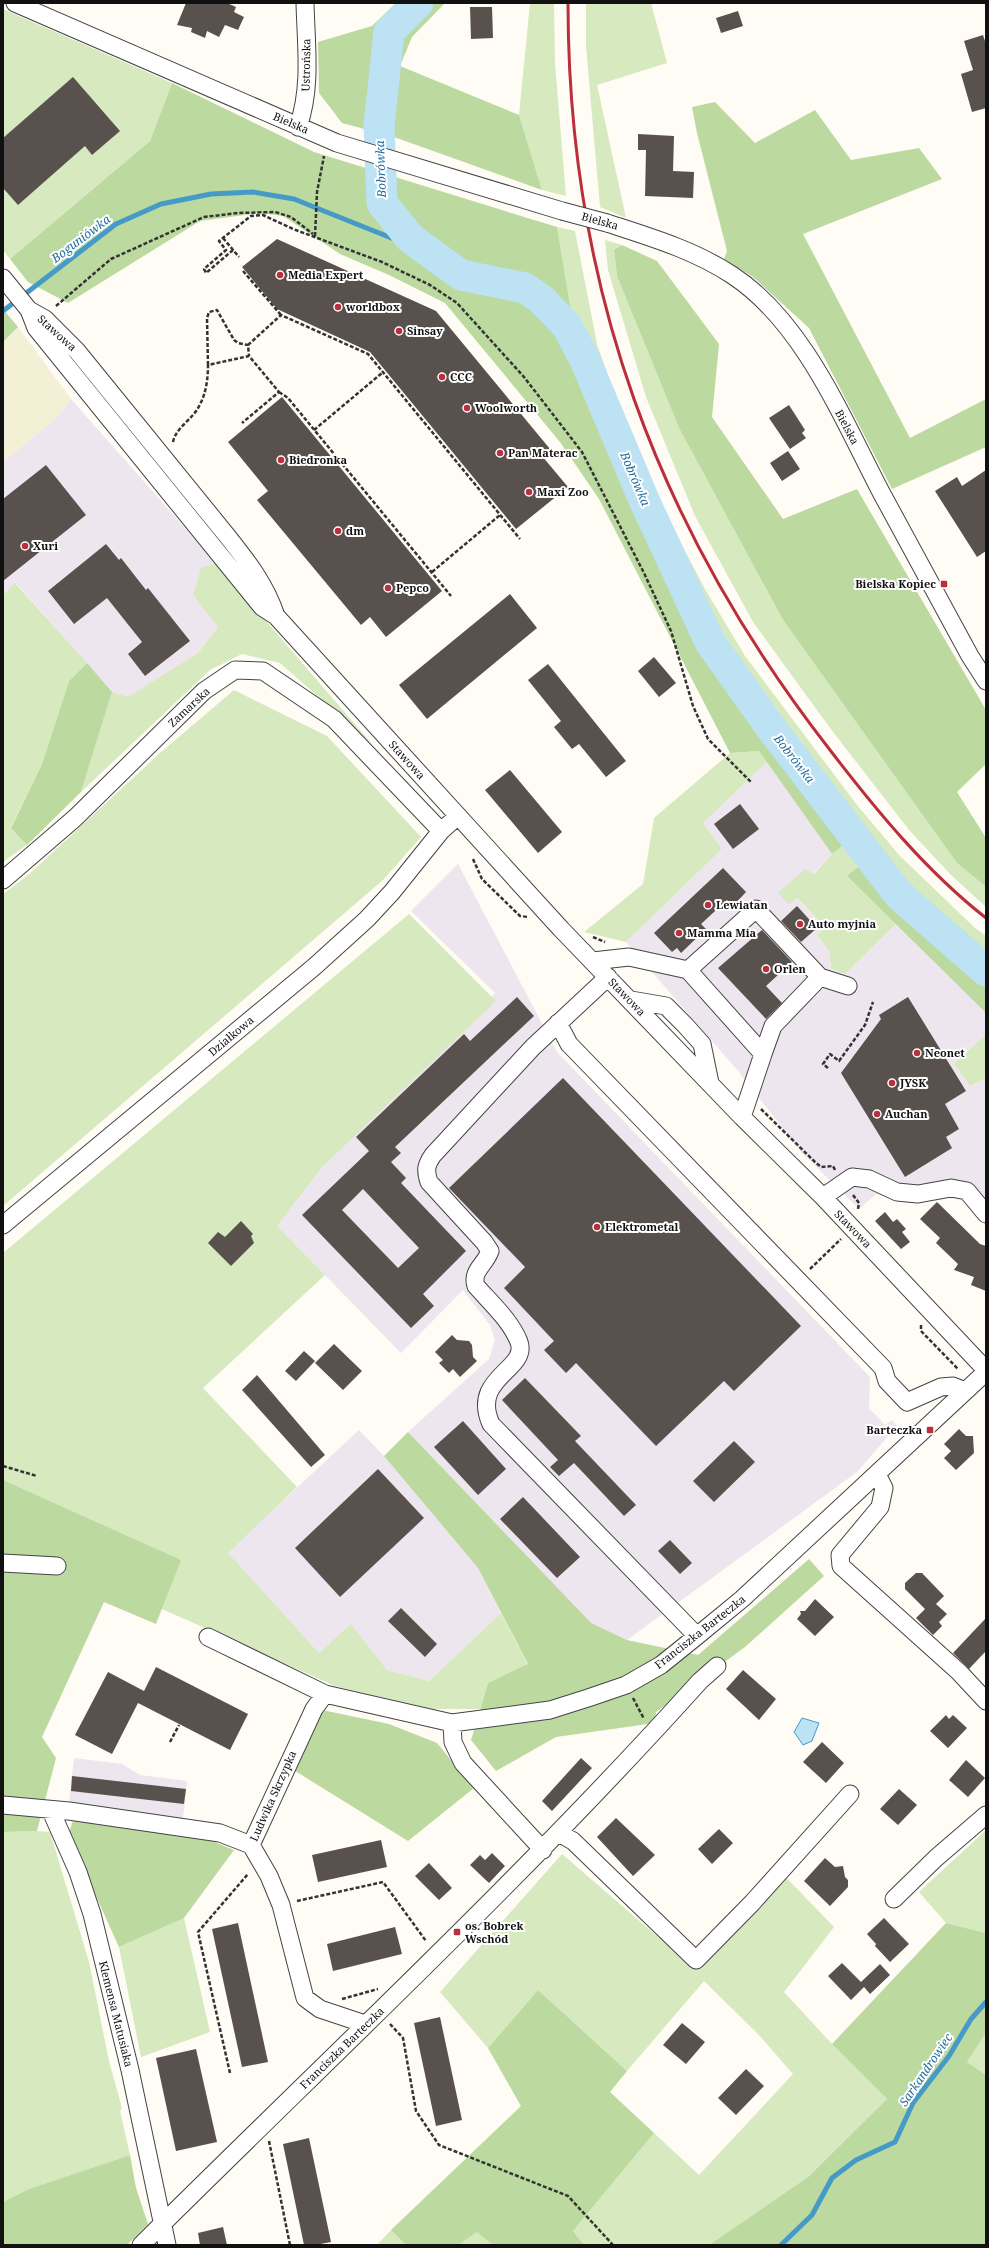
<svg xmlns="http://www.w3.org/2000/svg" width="989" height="2248" viewBox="0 0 989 2248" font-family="'Noto Serif',serif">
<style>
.industrial{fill:#ede6ee}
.farmland{fill:#f4f0d6}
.green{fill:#d7e9bf}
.forest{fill:#bcd99f}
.water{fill:#bce2f4;stroke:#469ac7}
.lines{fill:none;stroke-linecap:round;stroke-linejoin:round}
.stream{stroke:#469ac7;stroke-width:5}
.river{stroke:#bce2f4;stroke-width:31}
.building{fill:#59514e;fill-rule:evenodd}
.minor-casing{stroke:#444;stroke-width:19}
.path{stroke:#333;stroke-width:2.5;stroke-dasharray:4 2;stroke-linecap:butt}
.minor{stroke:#fff;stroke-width:17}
.rail{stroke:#bb2e3c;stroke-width:3}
.minor-bridge-casing{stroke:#444;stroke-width:19;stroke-linecap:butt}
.minor-bridge{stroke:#fff;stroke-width:17}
.poi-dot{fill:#bb2e3c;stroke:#fff;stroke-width:1.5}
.labels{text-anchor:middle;stroke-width:4;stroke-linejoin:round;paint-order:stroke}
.street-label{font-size:11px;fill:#111;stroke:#fff}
.poi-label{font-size:11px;font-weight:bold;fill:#111;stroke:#fff;text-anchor:start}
.water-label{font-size:12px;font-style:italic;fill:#1e6d9e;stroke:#fff}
</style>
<rect width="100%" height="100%" fill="#fefcf5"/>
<path class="industrial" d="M71 399 216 563 194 595 218 627 198 653 128 698 112 692 16 583 3 595V462L55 419Z
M767 762 832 854 813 874 796 898 825 927 817 935 829 951 831 969 845 974 896 924 986 1013V1034L954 1064 970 1086 986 1078V1222L961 1198 948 1195 909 1203 876 1194 859 1209 802 1153 738 1071 626 942 722 849 703 823Z
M458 864 557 1052 870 1377 869 1408 885 1425 892 1420 897 1426 857 1472 627 1640 591 1624 408 1432 489 1359 495 1340 490 1325 463 1290 401 1353 277 1226 350 1132 495 993 411 911Z
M359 1430 384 1456 478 1568 501 1613 429 1681 387 1670 351 1625 319 1653 227 1553Z
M74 1758 122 1764 140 1775 187 1781 183 1818 69 1804Z"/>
<path class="farmland" d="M18 327 71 399 55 419 3 462V342Z"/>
<path class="green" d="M530 3H554L555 63 566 196 542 190 519 115Z
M586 3H651L667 63 597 85 626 218 600 207 586 46Z
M3 9 172 83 150 141 10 259 3 250Z
M557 227 575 231 597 344 628 433 662 507 705 589 745 656 857 805 900 856 974 927 986 936V950L902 877 879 851 847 876 896 924 845 974 831 969 829 951 817 935 825 927 797 898 789 904 778 893 805 869 814 874 832 854 858 834 720 641 633 489 579 359Z
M605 240 622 245 614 250 617 276 679 428 783 620 957 863 986 887V907L951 875 909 830 830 728 753 622 695 516 646 397 608 270Z
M216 563 372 744 280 663 242 654 210 670 81 792 112 692 128 697 198 653 218 627 193 595 201 568Z
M15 583 87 663 69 681 42 764 11 827 27 845 3 862V595Z
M234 690 327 736 421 837 383 880 3 1206V894L27 876 160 753Z
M759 751 767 762 703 823 722 849 626 942 584 932 643 884 654 818 730 753Z
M409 914 496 1001 324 1165 277 1226 325 1275 203 1388 297 1487 228 1553 319 1653 351 1624 387 1670 429 1681 501 1613 528 1665 488 1683 480 1709H433L335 1686 162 1609 180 1560 3 1480V1253Z
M986 1034V1078L970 1086 954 1064Z
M986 1830V1933L946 1923 919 1892Z
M37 1831 50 1832 89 1962 109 2061 122 2108 120 2111 130 2155 29 2189 3 2202V1832Z
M562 1854 687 1962 774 1865 834 1927 784 1992 832 2044 887 2099 808 2177 709 2245H584L573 2231 654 2133 699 2175 793 2074 759 2035 704 1981 627 2071 538 1990 488 2048 440 1992Z
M184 1918 210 2032 141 2057 119 1947Z
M986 2033V2075L967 2062Z
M391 2230 406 2245H377Z
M477 2231 493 2245H458Z"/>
<path class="forest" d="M396 3H445L412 37 400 66 519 115 542 190 394 137 342 123 319 93 318 42 372 26Z
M172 83 314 152 557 227 579 359 633 489 720 641 858 834 832 854 759 751 730 753 599 499 560 442 445 303 389 275 340 254 283 216 260 213 200 221 68 303 28 282 10 259 150 141Z
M715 102 755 143 815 110 851 160 919 148 942 179 803 234 910 438 986 399V447L892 489 809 328 753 277 724 259 727 251 697 133 692 107Z
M622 245 657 261 719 344 712 417 783 519 857 489 986 710V764L957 792 986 838V887L957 863 783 620 679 428 617 276 614 250Z
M3 309 18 327 3 342Z
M87 663 112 692 81 792 27 845 11 828 42 764 69 681Z
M879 850 902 877 986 950V1013L847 876Z
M408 1432 591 1623 627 1640 698 1655 809 1559 824 1576 745 1647 656 1712 655 1723 556 1737 496 1771 471 1740 488 1683 528 1664 478 1568 384 1456Z
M3 1480 181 1560 156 1624 104 1602 42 1737 56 1758 37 1831 3 1832Z
M322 1710 389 1724 437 1743 474 1788 408 1841 292 1769Z
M73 1820 205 1838 234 1850 184 1918 119 1947 70 1839V1830Z
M946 1923 986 1933V2033L967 2062 986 2075V2245H709L808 2177 887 2099 832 2044Z
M538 1990 627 2071 610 2092 654 2133 573 2231 584 2245H493L477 2232 458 2245H406L391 2230 521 2106 488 2048Z
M130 2155 136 2188 148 2224 127 2245H3V2202L29 2189Z"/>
<path class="water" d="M802 1718 819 1723 812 1741 803 1745 794 1732Z"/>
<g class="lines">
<path class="stream" d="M3 311 116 224 161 204 211 194 253 192 294 199 394 239 403 241 410 238
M781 2245 812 2215 832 2178 856 2160 895 2142 913 2103 949 2056 971 2019 986 2002"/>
<path class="river" d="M418 3 389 32 379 126 382 203 410 238 461 275 525 288 541 299 567 326 585 360 644 500 710 642 771 728 899 895 986 971"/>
</g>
<path class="building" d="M186 3H227L236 7 234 12 244 17 238 30 225 25 219 37 207 31 205 38 191 32 192 28 177 25Z
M470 7H492L493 38 471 39Z
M738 11 743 26 721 33 716 18Z
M983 35 986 44V108L972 112 961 74 973 70 964 41Z
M73 77 120 131 92 155 85 146 18 205 3 188V138Z
M638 134 674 136 673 171 694 172 693 198 645 196 646 150H638Z
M277 239 436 311 550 449 542 456 568 487 516 529 370 352 277 309 242 267Z
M282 397 442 591 386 637 370 617 361 625 257 500 268 491 228 442Z
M789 405 805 430 802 433 806 438 790 449 769 418Z
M788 451 800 469 782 481 770 463Z
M46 465 86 515 3 581V499Z
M986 470V551L977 557 935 491 957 477 962 486Z
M106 544 119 560 121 558 146 590 148 588 190 641 145 676 128 654 142 642 107 598 74 624 48 591Z
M510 594 537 628 427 719 399 685Z
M654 657 676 683 659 697 638 671Z
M548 664 626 761 606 777 579 744 572 749 554 727 561 721 528 680Z
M510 770 562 832 538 853 485 790Z
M740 804 759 829 733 849 714 824Z
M723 868 746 892 733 906 727 900 701 924 706 929 681 953 677 948 672 952 654 933Z
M797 906 817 928 801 942 781 921Z
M762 930 792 962 766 986 782 1003 766 1019 718 968Z
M517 997 534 1016 395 1147 401 1153 391 1162 406 1178 401 1183 466 1251 423 1294 434 1306 411 1328 302 1215 369 1151 356 1137 464 1034 470 1041ZM363 1189 419 1248 398 1268 342 1210Z
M908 997 966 1091 945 1104 959 1129 946 1137 952 1148 905 1177 841 1073 881 1019 879 1015Z
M563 1078 801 1326 734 1391 724 1381 656 1446 576 1363 566 1373 544 1350 554 1341 504 1288 525 1267 449 1188Z
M937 1202 980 1244 986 1246V1291L971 1285 974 1277 954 1270 958 1264 936 1243 940 1238 920 1219Z
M885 1212 893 1222 897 1219 906 1229 902 1232 910 1242 901 1249 875 1221Z
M241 1221 253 1234 251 1236 254 1243 231 1266 208 1243 218 1232 225 1237Z
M452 1335 457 1340 469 1341 472 1345 473 1357 477 1361 460 1377 453 1369 449 1373 439 1363 443 1360 435 1352Z
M334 1344 362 1371 343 1390 315 1363Z
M304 1351 315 1361 296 1381 285 1371Z
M257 1375 325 1455 311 1467 242 1390Z
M525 1378 581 1436 575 1441 636 1505 624 1516 574 1463 559 1476 550 1467 558 1460 502 1400Z
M463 1421 506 1469 478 1495 434 1447Z
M959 1429 966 1436H973L974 1453 956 1470 944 1458 951 1451 944 1444Z
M734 1441 755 1462 714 1502 693 1481Z
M378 1469 424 1518 340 1597 295 1548Z
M523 1497 580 1557 557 1578 500 1519Z
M670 1540 692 1563 680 1574 658 1551Z
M916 1573H922L944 1596 936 1604 947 1614 939 1622 942 1626 933 1635 916 1618 925 1609 905 1589V1583Z
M815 1599 834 1617 815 1636 797 1619 801 1614 800 1611H805Z
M401 1608 437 1644 425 1657 388 1621Z
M986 1618V1651L969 1669 953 1653Z
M156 1667 248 1714 230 1750 138 1703 112 1754 75 1735 108 1672 144 1691Z
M743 1670 776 1699 759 1720 726 1689Z
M946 1715 949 1719 953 1715 967 1728 948 1748 930 1731Z
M822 1742 844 1763 826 1783 803 1762Z
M581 1758 592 1768 552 1811 542 1801Z
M966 1760 985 1778 968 1797 949 1780Z
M72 1776 186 1789 184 1804 71 1791Z
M899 1789 917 1805 898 1825 880 1809Z
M616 1818 655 1855 633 1876 597 1837Z
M719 1829 733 1843 712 1864 698 1849Z
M381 1840 387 1867 318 1882 312 1855Z
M492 1853 505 1866 489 1883 470 1865 480 1855 485 1860Z
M825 1858 835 1867 843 1866 845 1877 848 1880V1887L830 1906 804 1881Z
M429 1863 452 1888 439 1900 415 1876Z
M884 1918 909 1944 890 1962 875 1946 876 1944 867 1934Z
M238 1923 268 2062 242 2067 212 1929Z
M395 1927 402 1954 333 1971 327 1944Z
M842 1963 861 1982 880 1964 890 1975 870 1994 864 1987 851 2000 828 1976Z
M440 2017 462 2120 436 2126 414 2023Z
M682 2023 705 2042 686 2064 663 2045Z
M196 2049 217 2142 176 2151 156 2058Z
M746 2069 764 2086 736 2115 718 2098Z
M309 2138 331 2242 315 2245H304L283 2144Z
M223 2227 227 2245H200L198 2233Z"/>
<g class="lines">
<defs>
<path id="minor" d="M15 3 337 143 562 211
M298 127C312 87 306 45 305 3
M607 223C650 237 694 250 732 275 804 322 843 420 882 494 911 548 941 602 970 656L986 681
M3 278 29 310 36 328 262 607 276 616 561 929 742 1117 823 1197 986 1370
M29 310 45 319 77 351 228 537C247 561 266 585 276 616
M3 880 75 818 204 691 235 670 263 671 334 719 441 831 458 816
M593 961 629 957 688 970 763 1054 742 1117
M688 970 756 909 820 977
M608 977 533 1047 433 1155C426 1165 425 1170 429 1182L484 1242 490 1251C485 1265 471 1271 476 1286 491 1303 511 1321 519 1342 529 1370 470 1377 491 1424L697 1636
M631 1000 666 1006 685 1025 702 1044 710 1083
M558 1023 569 1044 883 1368 887 1381 907 1402 941 1387 953 1386 965 1391
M763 1054 773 1026 820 977 848 986
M823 1197 852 1177 869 1179 897 1192 918 1194 951 1188 967 1191 986 1214
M3 1225 314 967 367 919 392 892 441 831
M877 1474 884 1488 880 1507 840 1555 841 1566 959 1672 986 1701
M3 1563 57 1566
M208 1637 325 1694 452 1723 550 1710 588 1698 626 1685 661 1665 697 1636 742 1599 986 1372
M452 1723 453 1742 463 1763 543 1850
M3 1805 69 1811 220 1833 251 1845
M51 1811 78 1872 92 1914 130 2070 167 2245
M559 1833 573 1841 696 1960 752 1903 850 1794
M251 1845 269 1876 281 1905 305 1998 320 2009 365 2024
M251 1845 314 1709 325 1694
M894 1899 936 1858 986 1815
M141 2245C329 2058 523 1878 700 1681L717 1666"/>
</defs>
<use href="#minor" class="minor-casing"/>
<path class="path" d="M315 236 317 192 324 156
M223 238 239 257
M233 250 206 273 204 269 226 250 219 241 251 216 263 215 293 229 382 262 430 285 457 303 524 377 582 452 644 573 671 631 693 706 708 739 751 782
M243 271 281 315
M56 306 111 259 204 217 238 213 275 212 291 217 313 234
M248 345 281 315 368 354 520 539
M208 365 207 318 209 312 217 310 234 340 238 343 248 345 249 356
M279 392 288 398 451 596
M314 430 382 373
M173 442C175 431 186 423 193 415 205 401 208 382 208 365L249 356 279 392 242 423
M432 572 500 515
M473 859 482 879 520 916 528 917
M593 937 605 942
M828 1068 823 1064 830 1054 839 1061 865 1025 873 1002
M761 1109 815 1162 821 1167 833 1166 835 1170
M853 1195 859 1203 858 1209
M810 1269 841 1239
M921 1325V1331L958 1369
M3 1466 37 1476
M633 1698 644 1719
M170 1742 179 1725
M297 1901 383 1882 426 1941
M342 1999 378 1989
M390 2024 403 2038 416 2111 439 2145 568 2196 613 2245
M230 2073 198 1932 248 1874
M269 2141 290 2245"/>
<use href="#minor" class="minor"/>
<path class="rail" d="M568 3C568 286 657 528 830 750 876 810 926 871 986 918"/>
<defs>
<path id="minor-bridge" d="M562 211 607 223"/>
</defs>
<use href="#minor-bridge" class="minor-bridge-casing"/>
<use href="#minor-bridge" class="minor-bridge"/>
</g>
<g class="poi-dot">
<circle cx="280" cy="275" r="4"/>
<circle cx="338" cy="307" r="4"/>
<circle cx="399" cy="331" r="4"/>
<circle cx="442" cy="377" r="4"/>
<circle cx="467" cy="408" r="4"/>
<circle cx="500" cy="453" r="4"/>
<circle cx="281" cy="460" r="4"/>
<circle cx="529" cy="492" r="4"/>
<circle cx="338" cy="531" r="4"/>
<circle cx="25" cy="546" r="4"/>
<rect x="940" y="580" width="8" height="8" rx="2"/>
<circle cx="388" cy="588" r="4"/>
<circle cx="708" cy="905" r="4"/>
<circle cx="800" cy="924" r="4"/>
<circle cx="679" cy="933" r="4"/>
<circle cx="766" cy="969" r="4"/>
<circle cx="917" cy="1053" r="4"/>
<circle cx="892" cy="1083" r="4"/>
<circle cx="877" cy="1114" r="4"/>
<circle cx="597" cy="1227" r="4"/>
<rect x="926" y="1426" width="8" height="8" rx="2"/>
<rect x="453" y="1928" width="8" height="8" rx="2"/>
</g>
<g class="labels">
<g class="street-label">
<text transform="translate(306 65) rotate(-89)" y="4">Ustrońska</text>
<text transform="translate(291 123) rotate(23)" y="4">Bielska</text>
<text transform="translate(600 221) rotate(16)" y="4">Bielska</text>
<text transform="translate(57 333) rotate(42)" y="4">Stawowa</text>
<text transform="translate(847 427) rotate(62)" y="4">Bielska</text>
<text transform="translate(189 707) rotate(-43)" y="4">Zamarska</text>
<text transform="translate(407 760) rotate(48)" y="4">Stawowa</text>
<text transform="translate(627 997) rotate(46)" y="4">Stawowa</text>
<text transform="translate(231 1036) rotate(-40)" y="4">Działkowa</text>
<text transform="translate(853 1229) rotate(46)" y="4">Stawowa</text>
<text transform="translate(700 1632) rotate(-38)" y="4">Franciszka Barteczka</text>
<text transform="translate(273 1796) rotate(-66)" y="4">Ludwika Skrzypka</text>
<text transform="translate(116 2014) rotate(76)" y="4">Klemensa Matusiaka</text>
<text transform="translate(342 2048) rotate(-44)" y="4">Franciszka Barteczka</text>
</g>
<g class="poi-label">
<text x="288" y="279">Media Expert</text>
<text x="346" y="311">worldbox</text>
<text x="407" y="335">Sinsay</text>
<text x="450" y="381">CCC</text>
<text x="475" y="412">Woolworth</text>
<text x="508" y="457">Pan Materac</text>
<text x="289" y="464">Biedronka</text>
<text x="537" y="496">Maxi Zoo</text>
<text x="346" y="535">dm</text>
<text x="33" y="550">Xuri</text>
<text x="936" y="588" text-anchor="end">Bielska Kopiec</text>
<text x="396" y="592">Pepco</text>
<text x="716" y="909">Lewiatan</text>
<text x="808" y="928">Auto myjnia</text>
<text x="687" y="937">Mamma Mia</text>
<text x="774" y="973">Orlen</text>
<text x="925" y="1057">Neonet</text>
<text x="900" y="1087">JYSK</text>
<text x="885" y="1118">Auchan</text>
<text x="605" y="1231">Elektrometal</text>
<text x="922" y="1434" text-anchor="end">Barteczka</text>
<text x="465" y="1930">os. Bobrek<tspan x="465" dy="13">Wschód</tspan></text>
</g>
<g class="water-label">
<text transform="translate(381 169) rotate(-92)" y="4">Bobrówka</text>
<text transform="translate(81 239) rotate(-37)" y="4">Boguniówka</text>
<text transform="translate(635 479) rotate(67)" y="4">Bobrówka</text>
<text transform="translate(794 759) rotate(52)" y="4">Bobrówka</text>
<text transform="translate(926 2070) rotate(-56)" y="4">Sarkandrowiec</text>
</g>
</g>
<rect width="989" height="2248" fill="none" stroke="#111111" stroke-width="8"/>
</svg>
